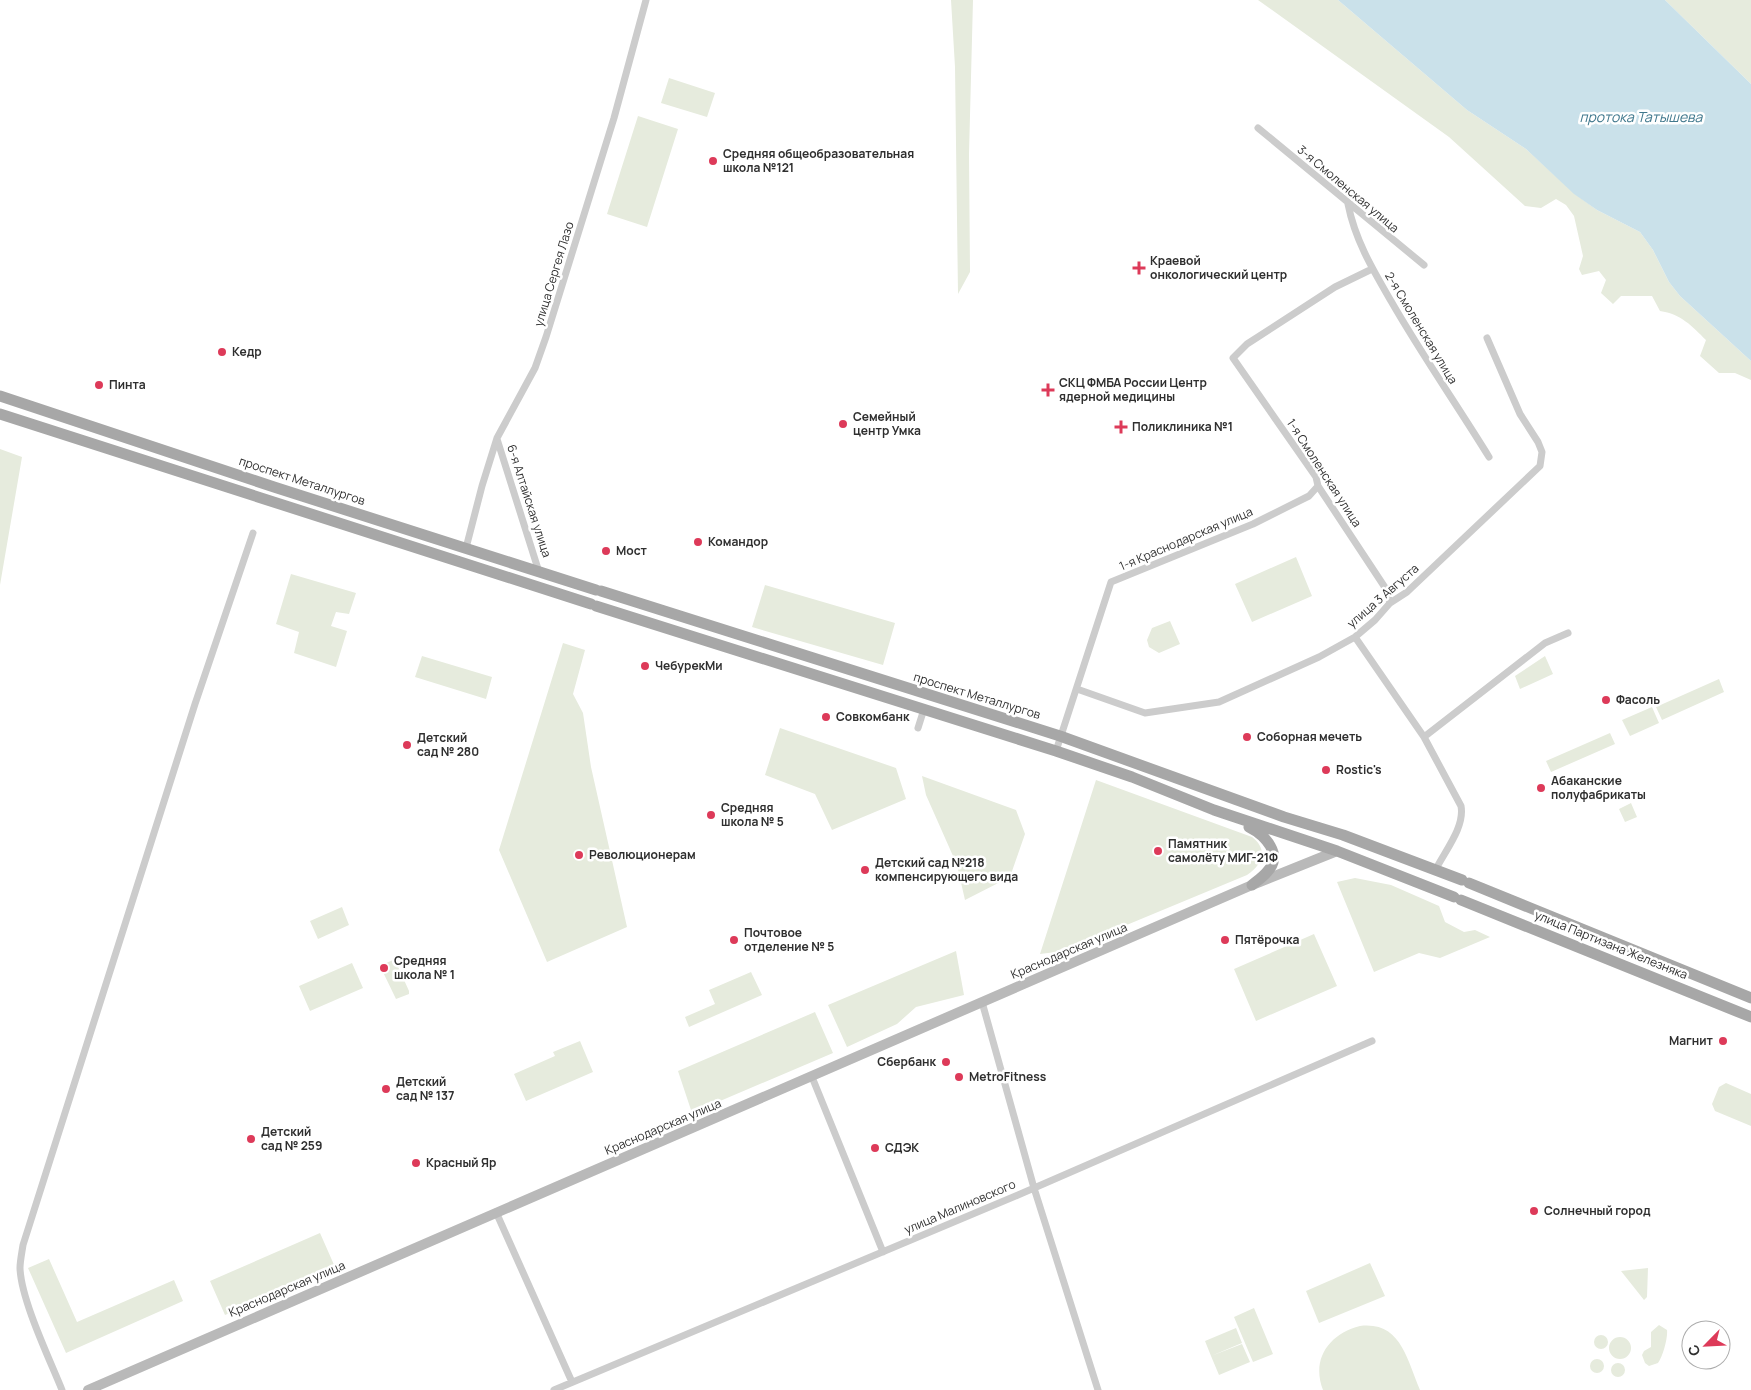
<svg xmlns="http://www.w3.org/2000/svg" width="1751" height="1390" viewBox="0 0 1751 1390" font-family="Manrope,sans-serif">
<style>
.green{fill:#e6ebdd}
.water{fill:#cae1ea}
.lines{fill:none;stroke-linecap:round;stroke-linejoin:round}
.street{stroke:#ccc;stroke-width:7}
.secondary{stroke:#b9b9b9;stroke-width:10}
.primary{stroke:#a7a7a7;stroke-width:11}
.poi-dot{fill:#dd3a59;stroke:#fff;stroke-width:2}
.labels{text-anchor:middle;stroke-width:5;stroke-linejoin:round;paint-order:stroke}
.poi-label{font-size:12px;font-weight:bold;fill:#2f2f2f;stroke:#fff;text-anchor:start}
.street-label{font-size:12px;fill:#2f2f2f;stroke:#fff}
.water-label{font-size:14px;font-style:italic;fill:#40788d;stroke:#fff}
</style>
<rect width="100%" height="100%" fill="#fff"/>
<path class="green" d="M951 0H973L969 154 970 272 958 294 955 67Z
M1258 0H1338L1467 110 1526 149 1575 194 1597 210 1640 232 1653 250 1669 282 1680 296 1751 361V380L1735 373H1719L1700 356 1706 340C1692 326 1681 314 1660 311L1652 296H1621L1613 304 1601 293 1606 280 1599 271 1582 275 1579 269 1583 256 1574 216 1566 205 1556 199 1541 208 1525 206 1449 137Z
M1665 0H1751V84Z
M669 78 715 93 707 117 661 103Z
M638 116 678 129 647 227 607 214Z
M0 449 22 457 0 585Z
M1296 557 1312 596 1252 622 1235 584Z
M291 574 356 593 349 614 336 612 331 626 347 631 336 667 294 653 299 632 276 624Z
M765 585 895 623 883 665 752 627Z
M1170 621 1180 644 1159 653 1149 647 1147 640 1152 628Z
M563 643 585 650 573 694 583 713 591 767 627 927 547 962 499 850Z
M422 656 492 677 486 699 415 677Z
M1545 656 1553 674 1520 689 1515 676Z
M1719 679 1724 692 1662 720 1656 707Z
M1652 707 1659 723 1630 736 1622 720Z
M780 728 896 768 906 799 832 830 815 794 765 775Z
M1610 733 1615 744 1551 772 1546 761Z
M922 776 1016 810 1025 834 1010 877 965 900 957 865 926 795Z
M1096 780 1252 837C1269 850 1262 865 1247 875L1064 951 1040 954Z
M1631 803 1637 817 1625 822 1619 809Z
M1355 878 1391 885 1439 906 1445 922 1464 932 1475 930 1490 937 1440 958 1419 953 1374 972 1337 882Z
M342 907 349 925 318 939 310 921Z
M1314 934 1337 986 1256 1021 1234 969Z
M956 951 964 995 916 1007 897 1024 847 1047 828 1005Z
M393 960 396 962 409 991V994L396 999 381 968 382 965Z
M352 963 363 988 310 1011 299 986Z
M751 972 762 995 689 1027 685 1017 715 1004 709 990Z
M815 1012 833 1053 692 1113 678 1071Z
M580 1041 593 1072 526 1101 514 1074 555 1056 553 1052Z
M1726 1083 1751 1094V1126L1715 1111 1712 1104 1719 1087Z
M320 1233 335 1267 225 1315 210 1281Z
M49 1259 77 1322 174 1280 183 1301 66 1353 28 1268Z
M1370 1263 1385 1296 1319 1323 1306 1291Z
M1648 1268 1647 1297 1644 1300 1621 1271Z
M1254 1308 1273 1354 1253 1362 1234 1317Z
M1659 1325 1667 1330C1668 1338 1663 1356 1658 1363L1649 1366 1645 1363 1642 1355 1644 1351 1651 1347V1332Z
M1360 1326C1401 1321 1407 1360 1420 1390H1323C1311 1359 1329 1334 1360 1326Z
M1236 1328 1242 1343 1211 1356 1205 1341Z
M1594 1342a7 7 0 1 1 14 0a7 7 0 1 1-14 0Z
M1609 1348a11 11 0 1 1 22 0a11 11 0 1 1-22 0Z
M1242 1344 1250 1362 1219 1375 1211 1356Z
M1590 1366a7 7 0 1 1 14 0a7 7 0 1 1-14 0Z
M1611 1370a7 7 0 1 1 14 0a7 7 0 1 1-14 0Z"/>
<path class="water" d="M1338 0H1665L1751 84V361L1680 296 1669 282 1653 250 1640 232 1597 210 1574 194 1526 149 1467 110Z"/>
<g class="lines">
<path class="street" d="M1258 128 1424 265
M1348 204C1355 240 1373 270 1391 301 1422 355 1457 405 1489 457
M1372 269 1335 287 1247 344 1233 358 1316 477 1318 486 1386 589 1390 603
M497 439 539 572
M466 548 482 486 497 438 535 368 546 337 614 118 646 0
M1355 637 1424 737 1461 806C1465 827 1445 851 1436 869
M1077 689 1145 713 1219 702 1319 657 1355 637 1375 620 1390 603 1407 592 1540 466 1542 452 1538 442 1520 414 1487 338
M918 728 924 709
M1424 737 1545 643 1568 633
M1056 751 1111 582 1253 524 1309 496 1318 486
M982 1002 1034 1188 1098 1390
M812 1077 883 1252
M496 1212 572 1382
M62 1390C50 1360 21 1300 20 1268 20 1261 22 1252 23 1245L195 704 253 533
M554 1390 1018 1195 1372 1041"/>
<path class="secondary" d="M88 1390 1252 885 1337 851"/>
<path class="primary" d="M0 396 274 487 596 590
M0 414 591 604
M601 591 1060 736 1284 817 1343 835 1462 880
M596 606 1056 751 1132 777 1214 810 1337 851 1454 897
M1249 827C1265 835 1284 855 1267 872 1263 877 1257 881 1252 885
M1469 883 1751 998
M1461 900 1751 1017"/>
</g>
<g class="poi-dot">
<circle cx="713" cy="161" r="5"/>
<path d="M1136.5 260.5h5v5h5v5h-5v5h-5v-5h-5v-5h5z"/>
<circle cx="222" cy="352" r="5"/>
<circle cx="99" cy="385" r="5"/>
<path d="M1045.5 382.5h5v5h5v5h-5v5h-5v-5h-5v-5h5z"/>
<circle cx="843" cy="424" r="5"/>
<path d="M1118.5 419.5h5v5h5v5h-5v5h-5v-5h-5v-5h5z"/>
<circle cx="698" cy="542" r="5"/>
<circle cx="606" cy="551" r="5"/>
<circle cx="645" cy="666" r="5"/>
<circle cx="1606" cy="700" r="5"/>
<circle cx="826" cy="717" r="5"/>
<circle cx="1247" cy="737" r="5"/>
<circle cx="407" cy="745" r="5"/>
<circle cx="1326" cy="770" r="5"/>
<circle cx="1541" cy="788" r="5"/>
<circle cx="711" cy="815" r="5"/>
<circle cx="1158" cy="851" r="5"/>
<circle cx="579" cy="855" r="5"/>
<circle cx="865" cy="870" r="5"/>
<circle cx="734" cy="940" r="5"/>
<circle cx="1225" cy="940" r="5"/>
<circle cx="384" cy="968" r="5"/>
<circle cx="1723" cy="1041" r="5"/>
<circle cx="946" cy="1062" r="5"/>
<circle cx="959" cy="1077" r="5"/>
<circle cx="386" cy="1089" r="5"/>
<circle cx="251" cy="1139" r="5"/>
<circle cx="875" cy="1148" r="5"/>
<circle cx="416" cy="1163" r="5"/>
<circle cx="1534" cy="1211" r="5"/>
</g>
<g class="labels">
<g class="poi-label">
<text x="723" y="158">Средняя общеобразовательная<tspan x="723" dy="14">школа №121</tspan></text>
<text x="1150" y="265">Краевой<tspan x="1150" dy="14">онкологический центр</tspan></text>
<text x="232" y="356">Кедр</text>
<text x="1059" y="387">СКЦ ФМБА России Центр<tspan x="1059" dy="14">ядерной медицины</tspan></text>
<text x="109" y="389">Пинта</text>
<text x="853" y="421">Семейный<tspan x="853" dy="14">центр Умка</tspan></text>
<text x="1132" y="431">Поликлиника №1</text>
<text x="708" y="546">Командор</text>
<text x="616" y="555">Мост</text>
<text x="655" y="670">ЧебурекМи</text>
<text x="1616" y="704">Фасоль</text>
<text x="836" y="721">Совкомбанк</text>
<text x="1257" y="741">Соборная мечеть</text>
<text x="417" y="742">Детский<tspan x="417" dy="14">сад № 280</tspan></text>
<text x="1336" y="774">Rostic's</text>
<text x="1551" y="785">Абаканские<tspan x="1551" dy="14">полуфабрикаты</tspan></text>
<text x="721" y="812">Средняя<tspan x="721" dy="14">школа № 5</tspan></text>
<text x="1168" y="848">Памятник<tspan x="1168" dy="14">самолёту МИГ-21Ф</tspan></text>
<text x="589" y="859">Революционерам</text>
<text x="875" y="867">Детский сад №218<tspan x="875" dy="14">компенсирующего вида</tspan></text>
<text x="744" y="937">Почтовое<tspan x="744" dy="14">отделение № 5</tspan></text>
<text x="1235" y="944">Пятёрочка</text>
<text x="394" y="965">Средняя<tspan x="394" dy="14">школа № 1</tspan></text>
<text x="1713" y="1045" text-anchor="end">Магнит</text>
<text x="936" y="1066" text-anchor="end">Сбербанк</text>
<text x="969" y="1081">MetroFitness</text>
<text x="396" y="1086">Детский<tspan x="396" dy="14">сад № 137</tspan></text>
<text x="261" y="1136">Детский<tspan x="261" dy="14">сад № 259</tspan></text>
<text x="885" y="1152">СДЭК</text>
<text x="426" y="1167">Красный Яр</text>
<text x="1544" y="1215">Солнечный город</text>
</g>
<g class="street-label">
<text transform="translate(1348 189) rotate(40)" y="4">3-я Смоленская улица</text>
<text transform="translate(554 274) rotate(-73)" y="4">улица Сергея Лазо</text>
<text transform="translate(1421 328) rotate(59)" y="4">2-я Смоленская улица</text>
<text transform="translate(1324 473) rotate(57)" y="4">1-я Смоленская улица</text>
<text transform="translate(302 481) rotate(18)" y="4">проспект Металлургов</text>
<text transform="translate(529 501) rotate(72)" y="4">6-я Алтайская улица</text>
<text transform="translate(1186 539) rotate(-23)" y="4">1-я Краснодарская улица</text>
<text transform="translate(1383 596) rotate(-41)" y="4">улица 3 Августа</text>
<text transform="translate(977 696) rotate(17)" y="4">проспект Металлургов</text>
<text transform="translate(1611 945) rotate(22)" y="4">улица Партизана Железняка</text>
<text transform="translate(1069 951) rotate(-23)" y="4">Краснодарская улица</text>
<text transform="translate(663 1127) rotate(-23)" y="4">Краснодарская улица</text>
<text transform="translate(960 1207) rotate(-23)" y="4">улица Малиновского</text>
<text transform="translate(287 1289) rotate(-23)" y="4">Краснодарская улица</text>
</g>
<g class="water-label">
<text x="1641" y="122">протока Татышева</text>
</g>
</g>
<g transform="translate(1706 1345) rotate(246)"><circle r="24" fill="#ffffff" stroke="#acacac"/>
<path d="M0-4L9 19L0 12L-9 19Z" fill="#dd3a59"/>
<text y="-8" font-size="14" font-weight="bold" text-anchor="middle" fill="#2f2f2f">С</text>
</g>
</svg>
